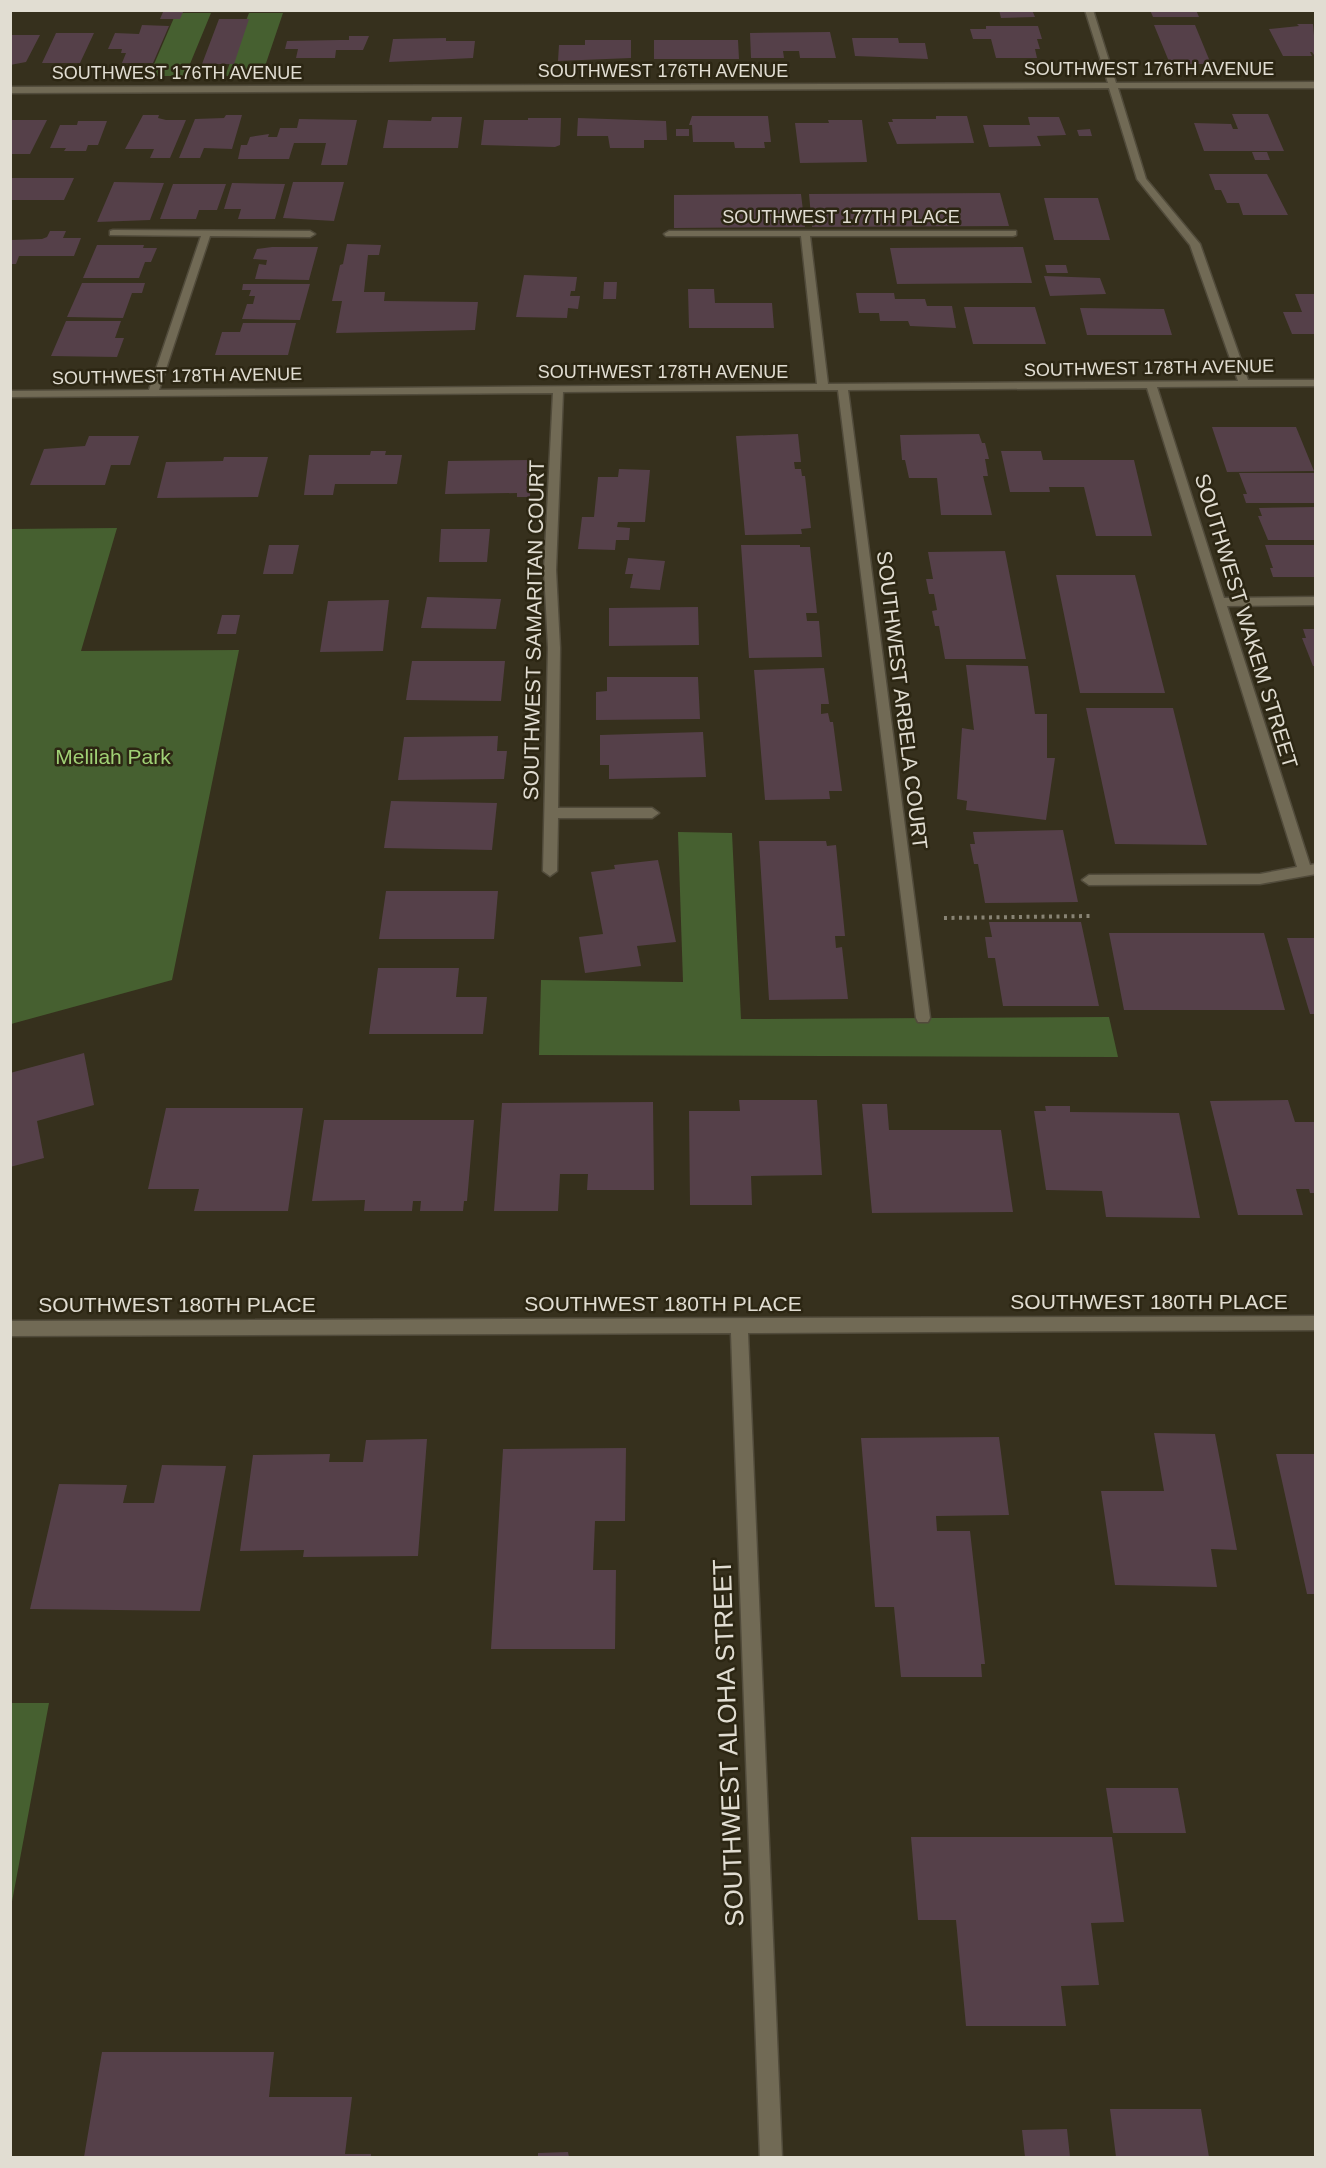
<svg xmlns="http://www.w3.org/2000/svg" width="1326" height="2168" viewBox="0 0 1326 2168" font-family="Helvetica,sans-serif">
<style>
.green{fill:#466030}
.building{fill:#554049}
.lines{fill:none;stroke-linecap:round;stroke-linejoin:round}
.minor-casing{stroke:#514b3b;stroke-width:3}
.path{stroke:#888374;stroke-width:4;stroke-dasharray:3 4.5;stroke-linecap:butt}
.minor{fill:#716a55;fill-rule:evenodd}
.labels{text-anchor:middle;stroke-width:5;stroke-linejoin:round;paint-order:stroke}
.far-street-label{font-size:18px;fill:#e1ddd2;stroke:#2c2613}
.street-label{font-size:21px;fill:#e1ddd2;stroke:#2c2613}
.park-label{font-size:21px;fill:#a0d175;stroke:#2c2613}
.near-street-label{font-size:26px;fill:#e1ddd2;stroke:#2c2613}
</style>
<rect width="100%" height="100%" fill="#36301d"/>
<path class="green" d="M176 13H211L185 76H149Z
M249 13H283L262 75 225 76Z
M117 528 81 651 239 650 172 980 11 1024V529Z
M678 832 732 833 741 1019 1109 1017 1118 1057 539 1055 541 980 683 982Z
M11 1703H49L11 1907 10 1703Z"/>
<path class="building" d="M999 10H1032L1035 17 1001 18Z
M1150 10H1196L1199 17H1153Z
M163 12H183L180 19H160Z
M219 19H249L234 64H202Z
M1297 24H1313L1316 58 1312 52H1310L1312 56H1283L1269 29 1299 26Z
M142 25 169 26 153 63H122L126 53H121L122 49H108L115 33 139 34Z
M1154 25H1195L1211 64H1170Z
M986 26H1038L1042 39H1037L1040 49H1035L1037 58H996L991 39H973L970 29H986Z
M830 32 836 58H800L799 51H783L784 58H751L750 33Z
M56 33H94L80 63H42Z
M10 35H40L26 62 10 65Z
M349 36H369L363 50H336L335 58H296L298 49H285L287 41 339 40H349Z
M446 38V41H475L473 58 389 62 393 39Z
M852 38H898L899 43H925L928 59 855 56Z
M585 40H631V58L558 61 559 45H585Z
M654 40H738L739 59H654Z
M1232 114H1268L1284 151H1204L1194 123 1231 124 1233 129H1238Z
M143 115H159L158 118 166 120H186L170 158H150L154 149H125Z
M226 115H242L232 149 204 148 200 158H179L195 119 224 118Z
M692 116H768L771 142H764L765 148H735L734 142H693L692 125H689Z
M936 116H967L974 143 897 144 888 122H893L892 119H936Z
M432 117H462L458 148H383L388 120 431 121Z
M1028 117H1059L1066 135 1037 136 1041 146 989 147 983 125H1030Z
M528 118H561L560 145 555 147 481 145 484 120H528Z
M578 118 666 121 667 140H644V148H610L608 136H577Z
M299 119 357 120 347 165H321L326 143H294L289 159H238L241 145H247L250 137 269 134 268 137H277L280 128H297Z
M10 120H47L30 154H10Z
M828 120H862L867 162 800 163 795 123H829Z
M78 121H107L98 145H88L86 151H64L66 148H50L60 125H77Z
M676 129H689V136H676Z
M1090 129 1092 136H1079L1077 130Z
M1252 152H1267L1270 160H1255Z
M1209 174H1267L1288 215H1243L1239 203H1227L1221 190H1215Z
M10 178H74L64 200H10Z
M114 182 164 183 150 220 97 222Z
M293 182H344L334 221 283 218Z
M232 183 285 184 275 219H238L241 209H224Z
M173 184H226L217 210H199L196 219H160Z
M1000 193 1009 226 812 227 809 194Z
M801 194 805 227 674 228V195Z
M1044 198H1098L1110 240H1054Z
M50 231H66L63 238H81L74 256H19L16 264H10V240L42 239 47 237Z
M347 244 381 245 379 255H368L364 292H385L384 301 478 302 475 330 336 333 342 301H332L340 265 343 264Z
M97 245H144L143 248H157L151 262H145L139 278H83Z
M272 247H318L309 280 255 279 259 264 266 265 267 260 253 259 257 249Z
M1023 247 1032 283 897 284 890 248Z
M1045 265H1066L1068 273H1047Z
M524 275 577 277 575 291H571L570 296H580L578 309 568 308 567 318 516 317Z
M1044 276 1100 278 1106 294 1050 296Z
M604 282H617L616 299H603Z
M82 283H145L142 293H132L123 318 67 317Z
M243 284H310L300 320 242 319 247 304H253L255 296H249L251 290H242Z
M688 289H714L715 303H772L774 328H689Z
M856 293H894L895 299H925L927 306H952L956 328 910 326 908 321H880L879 313H859Z
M1295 294H1316V334H1292L1283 312H1302Z
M964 307H1035L1046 344H973Z
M1080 308 1164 309 1172 335H1087Z
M66 321H121L115 338H124L117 357 51 356Z
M243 323H296L288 355H215L222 332H240Z
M1212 427H1296L1314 471 1227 472Z
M798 434 801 462H794L795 469H801L802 476H805L811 528 801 529 802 534 745 535 736 436Z
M979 434 982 443H985L989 459H985L988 476H983L992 515H941L937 478H909L905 460H902L900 435Z
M89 436H139L130 465H111L105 485H30L44 449 85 446Z
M371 451H386L385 455H402L397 484H335L333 495H304L309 455H370Z
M1001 451H1041L1043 460H1134L1152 536H1096L1084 487H1049L1050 492H1010Z
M224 457H268L258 497 157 498 166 462 223 461Z
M532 460 530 497H517V493L445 494 448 461Z
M619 469 650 470 645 522H618L617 527 630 528 629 540H616L615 550 578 549 582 517H594L598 477H618Z
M1239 473H1314L1316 503H1246L1243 494H1247Z
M1316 507V540H1268L1258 516H1262L1259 508Z
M441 529H490L487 562H439Z
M269 545H299L293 574H263Z
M741 545H800V547H810L817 613H806L807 621H819L822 657 749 658Z
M1265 545H1316V577H1273L1270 568H1273Z
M1005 551 1026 659H945L939 626H935L932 611 937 610 934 594H929L926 579H933L928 552Z
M628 558 665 561 660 590 630 588 633 574H625Z
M1056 575H1135L1165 693H1080Z
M427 597 501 599 496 629 421 628Z
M389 600 383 651 320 652 328 601Z
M698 607 699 645 609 646V608Z
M222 615H240L236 634H217Z
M1303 629H1316V666H1313L1302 638H1306Z
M412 661H505L501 701 406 700Z
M966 665 1028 666 1035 714H1047V758H1055L1046 820 966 810 967 801 957 799 962 728 974 730Z
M824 668 829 704H821V714L828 713 830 722H833L842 791H829L830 799 765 800 754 670Z
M607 677H698L700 719 596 720V692L607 691Z
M1086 708H1173L1207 845 1115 844Z
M703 732 706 777 609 779V765H600V735Z
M498 736 497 751H507L504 779 398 780 404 737Z
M391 801 497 803 492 850 384 848Z
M1063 830 1078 902 985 903 978 864H974L970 844H975L973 832Z
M759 841H826L827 846 836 845 845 936H835L836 948 842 947 848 999 769 1000Z
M658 860 676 942 637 946 641 966 585 973 579 937 603 934 591 872 615 869 614 865Z
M386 891H498L494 939H379Z
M989 922H1081L1099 1006H1003L995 958H988L985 937H992Z
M1109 933H1264L1285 1010H1124Z
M1287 938H1316V1014H1310Z
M378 968H459L456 997H487L483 1034H369Z
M84 1053 94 1105 37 1121 44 1158 10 1167V1073Z
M739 1100H817L822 1175 751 1176 752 1205H690L689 1111H740Z
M1288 1100 1295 1122H1316V1193H1310L1309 1189H1296L1303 1215H1238L1210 1101Z
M653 1102 654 1190H587L588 1174H560L558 1211H494L502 1103Z
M862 1104H887L889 1130H1001L1013 1212 872 1213Z
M1045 1106H1070V1112L1179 1113 1200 1218 1106 1217 1102 1191 1046 1190 1034 1111H1046Z
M166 1108H303L288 1211H194L199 1189H148Z
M324 1120H474L467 1201H464L463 1211H420L421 1201H413L412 1211H364L365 1200 312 1201Z
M1154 1433 1215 1434 1237 1550 1211 1549 1217 1587 1115 1585 1101 1491H1164Z
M999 1437 1009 1515 936 1516 937 1531H970L985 1664H981L982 1677H901L894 1607H875L861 1438Z
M427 1439 418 1556 303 1557 304 1550 240 1551 253 1455 330 1454 329 1462H363L366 1440Z
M626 1448 625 1521H595L593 1570H616L615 1649H491L503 1449Z
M1276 1454H1316V1594H1307Z
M162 1465 226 1466 200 1611 30 1609 59 1484 127 1485 123 1503H154Z
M1106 1788H1178L1186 1833H1113Z
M911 1837H1112L1124 1922 1091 1923 1099 1985 1061 1986 1066 2026H966L956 1920H918Z
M102 2052H274L269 2097H352L345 2154H371V2157H84Z
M1110 2109H1201L1209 2157H1116Z
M1067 2129 1070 2157H1025L1022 2130Z
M568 2152 569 2157H538V2153Z"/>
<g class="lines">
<defs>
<path id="minor" d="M1085 10H1093L1116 83 1316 82V88H1118L1146 179 1200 244 1248 380H1316V386L1157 387 1224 598 1316 597V605L1227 606 1310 865 1316 864V874L1260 884 1089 885 1082 880 1089 875 1260 874 1297 867 1147 388 848 390 930 1018 928 1022H918L916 1018 838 390 563 392 556 570 560 648 558 808H652L659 813 652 818H558L557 871 550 876 543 871 548 648 544 570 553 393 10 397V391L149 390 201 236 110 235V231L113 230 310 231 315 234 310 237 210 236 159 390 817 384 801 236H666L664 234 669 231H1016V235L1013 236H810L828 384 1238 381 1190 245 1137 179 1109 88 10 93V87L1108 83Z
M1316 1316V1330L748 1333 782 2158H760L731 1333 10 1336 11 1321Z"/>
</defs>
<use href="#minor" class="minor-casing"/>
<path class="path" d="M944 918 1090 916"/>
<use href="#minor" class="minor"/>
</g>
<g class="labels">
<g class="far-street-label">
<text x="1149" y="75">SOUTHWEST 176TH AVENUE</text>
<text x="663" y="77">SOUTHWEST 176TH AVENUE</text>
<text x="177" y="79">SOUTHWEST 176TH AVENUE</text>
<text x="841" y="223">SOUTHWEST 177TH PLACE</text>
<text transform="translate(1149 368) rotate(-1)" y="6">SOUTHWEST 178TH AVENUE</text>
<text x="663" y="378">SOUTHWEST 178TH AVENUE</text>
<text transform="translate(177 376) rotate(-1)" y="6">SOUTHWEST 178TH AVENUE</text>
</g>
<g class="street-label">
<text transform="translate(1246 621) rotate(73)" y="7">SOUTHWEST WAKEM STREET</text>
<text transform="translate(534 630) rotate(-89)" y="7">SOUTHWEST SAMARITAN COURT</text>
<text transform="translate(902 700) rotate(83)" y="7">SOUTHWEST ARBELA COURT</text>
<text x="1149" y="1309">SOUTHWEST 180TH PLACE</text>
<text x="663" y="1311">SOUTHWEST 180TH PLACE</text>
<text x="177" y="1312">SOUTHWEST 180TH PLACE</text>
</g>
<g class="park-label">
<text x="113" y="764">Melilah Park</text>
</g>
<g class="near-street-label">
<text transform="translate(728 1743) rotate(-92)" y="9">SOUTHWEST ALOHA STREET</text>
</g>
</g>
<rect width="1326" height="2168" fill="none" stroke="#e1ddd2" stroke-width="24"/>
</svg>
